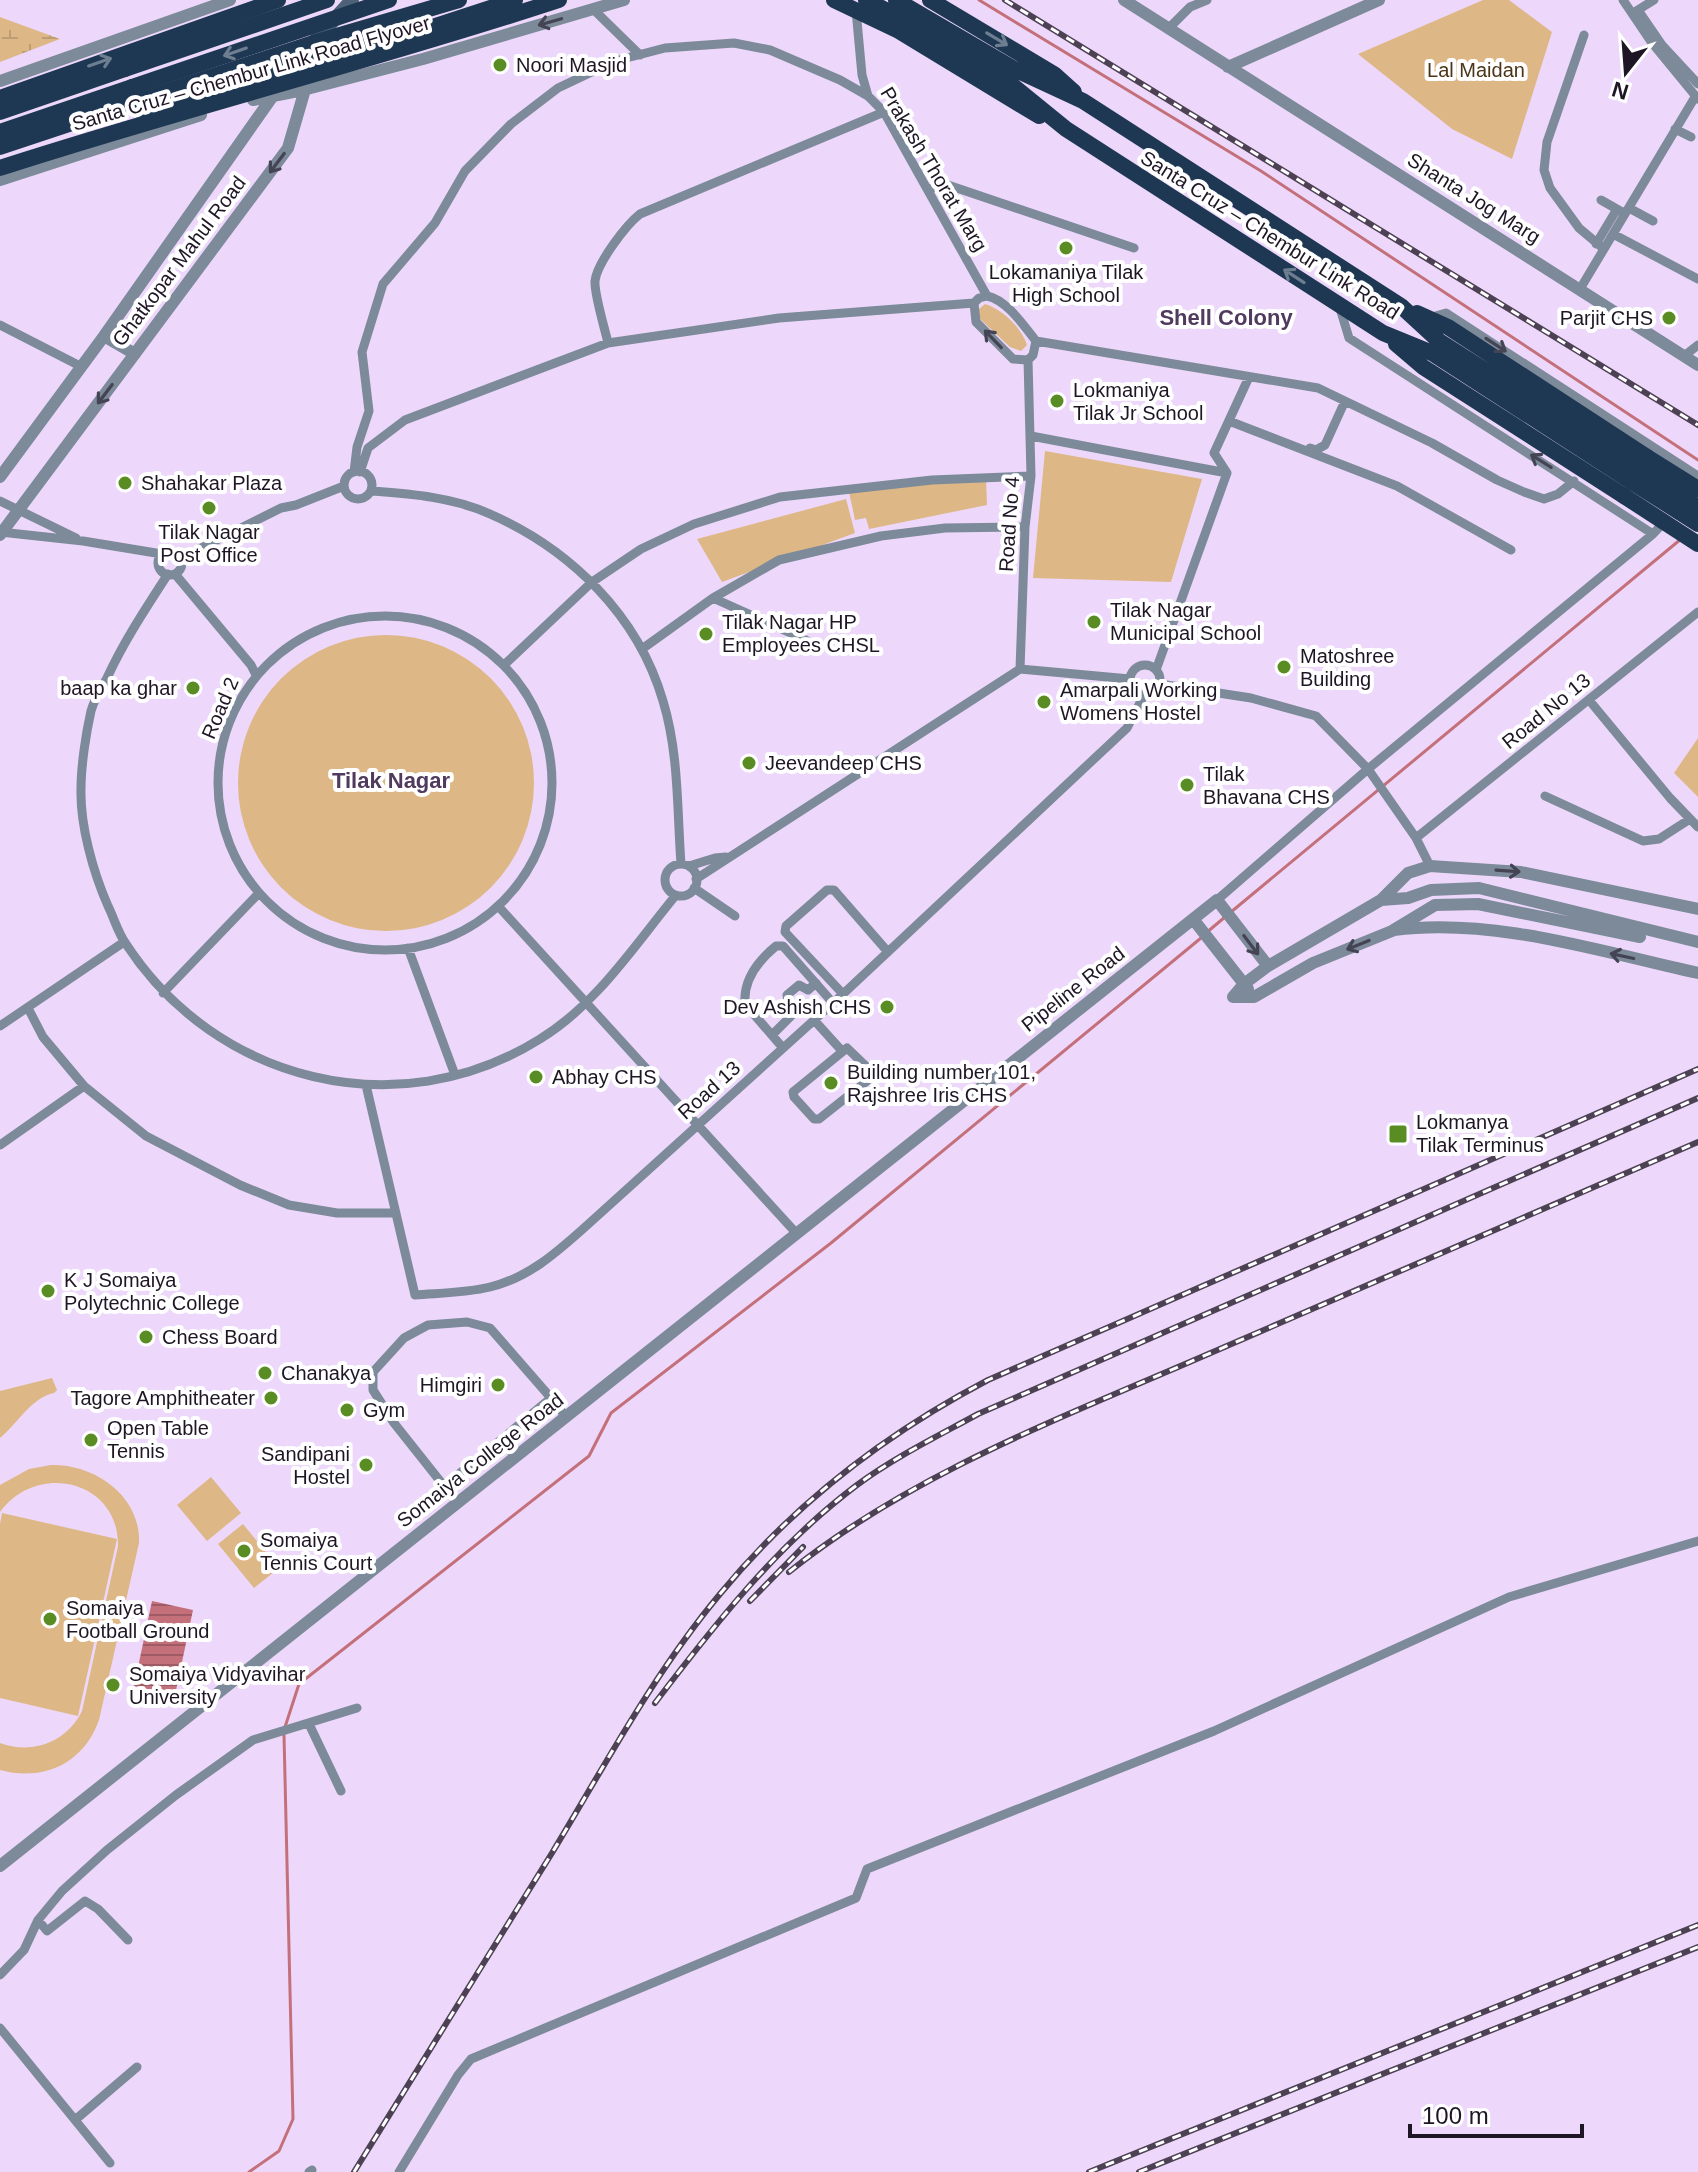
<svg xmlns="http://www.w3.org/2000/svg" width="1698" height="2172" viewBox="0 0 1698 2172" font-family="Helvetica,sans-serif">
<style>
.green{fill:#deb787}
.wetland{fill:url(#wetland-marsh)}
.water{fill:url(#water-rules)}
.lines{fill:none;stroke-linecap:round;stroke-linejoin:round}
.stream{stroke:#c4707b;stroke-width:3}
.minor{stroke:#7c8a9a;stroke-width:9}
.tertiary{stroke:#7c8a9a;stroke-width:12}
.secondary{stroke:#4d6178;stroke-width:14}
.trunk{stroke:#1e3854;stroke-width:16}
.rail-casing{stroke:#4d4154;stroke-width:6}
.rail{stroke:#fff;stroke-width:3;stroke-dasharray:9;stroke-linecap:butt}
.trunk-bridge{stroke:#1e3854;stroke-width:16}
.oneway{stroke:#444454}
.oneway2{stroke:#6d7e90}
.poi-dot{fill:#598d24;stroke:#fff;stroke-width:3}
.labels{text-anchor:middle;stroke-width:8;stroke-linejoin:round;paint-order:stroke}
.poi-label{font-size:20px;fill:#1f1625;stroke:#fff;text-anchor:start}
.park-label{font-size:20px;fill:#4c3518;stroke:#fff}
.street-label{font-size:20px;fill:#1f1625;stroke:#fff}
.neighbourhood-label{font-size:22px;font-weight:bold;fill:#503a5d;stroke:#fff}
</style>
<defs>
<pattern id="wetland-marsh" width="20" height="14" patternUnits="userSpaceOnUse" patternTransform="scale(2)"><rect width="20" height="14" fill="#deb787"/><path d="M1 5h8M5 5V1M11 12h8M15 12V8" fill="none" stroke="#be9d74"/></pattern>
<pattern id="water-rules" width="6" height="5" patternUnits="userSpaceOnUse" patternTransform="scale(2)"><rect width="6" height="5" fill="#c4707b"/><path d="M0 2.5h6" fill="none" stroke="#9f5b65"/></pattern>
</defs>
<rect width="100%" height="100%" fill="#edd8fb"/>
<path class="green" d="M1483 0H1509L1552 32 1512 159 1452 129 1358 54Z
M985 304C1002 309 1022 328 1027 345L1021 351 1010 347 979 318 978 310Z
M1045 451 1202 479 1171 582 1033 578Z
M986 478 987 505 869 529 866 518 855 520 849 492Z
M846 499 855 533 722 582 697 539Z
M238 783a148 148 0 1 1 296 0a148 148 0 1 1-296 0Z
M1698 738V797L1674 773Z
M52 1378 57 1390 54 1393C32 1397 17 1424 0 1438V1391Z
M51 1465C95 1464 141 1496 139 1543L99 1720C84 1763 44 1782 0 1770V1743C32 1755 67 1742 82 1711L118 1546C119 1480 37 1461 0 1512V1485L29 1469Z
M211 1477 241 1513 207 1541 177 1505Z
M2 1513 117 1539 78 1716 0 1698V1524Z
M243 1524 279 1568 254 1588 218 1544Z"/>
<path class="wetland" d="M0 17 60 39 0 62Z"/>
<path class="water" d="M152 1601 193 1610 175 1695 134 1686Z"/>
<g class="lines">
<path class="stream" d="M979 0 1261 171 1698 460
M1231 912 1681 539
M1206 933 1225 917
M285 1727 299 1684 589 1456 611 1413 831 1243 1201 938
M249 2172 279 2151 293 2119 284 1735"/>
<path class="minor" d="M1623 0 1652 43 1698 99
M593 9 640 55
M856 10 862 75 868 96 884 112 987 296
M1638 10 1662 45 1698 84
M1633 13 1654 0
M1169 28 1190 7 1207 0
M1584 35 1547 142 1544 170 1550 188 1579 228 1604 249
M1675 129 1691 137
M928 190 945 184 1134 248
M1601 200 1622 212
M1629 208 1653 221
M1613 234 1698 279
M1596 244 1617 209
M1580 289 1695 97
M987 296C1007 300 1024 326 1036 341L1033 355 1028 360 1031 476 1025 527 1020 669
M974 303 976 322 1013 359 1028 360
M1339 305 1349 338 1653 534
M1432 317 1446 313 1698 476
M0 325 82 367
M1036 341 1318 388 1432 443 1497 480 1524 492 1544 499 1558 494 1574 481
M608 343C605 329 594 294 595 281 597 263 626 225 640 214L884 112
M1684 356 1698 345
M1229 421 1397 486 1511 550
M1031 436 1227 473
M1310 448 1316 450 1325 445 1345 401
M344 485a14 14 0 1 1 28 0a14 14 0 1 1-28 0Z
M354 472 357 447 369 411 362 352 383 284 435 223 465 171 511 124 558 88 615 61 665 48 734 43 770 50 840 80 868 96
M360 472 368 448 405 420 608 343 779 318 974 303 979 298 987 296
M1227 473 1214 453 1249 377
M371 491C411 494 453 497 490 514 570 549 638 615 663 701 679 753 677 810 681 864
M0 501 76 538
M0 532 83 541 162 554
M158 563a12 12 0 1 1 24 0a12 12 0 1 1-24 0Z
M181 558 281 508 296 505 344 486
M168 574C146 608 124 641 107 678 101 688 94 700 91 711 86 733 81 766 81 789 80 825 93 872 108 906 114 918 118 933 126 944 216 1082 398 1128 540 1039 597 1004 634 946 676 895
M175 574 251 665 255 673
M713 598 806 640
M218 783a167 167 0 1 1 334 0a167 167 0 1 1-334 0Z
M642 649 713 598 779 560 881 536 945 528 1025 527
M1130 680a15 15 0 1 1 30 0a15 15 0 1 1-30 0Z
M504 665 592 582 641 549 694 524 780 497 932 480 1031 476
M1020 669 1130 679
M1156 670 1227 473
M1160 684 1251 698 1316 716 1368 769 1416 838 1430 866
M1589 700 1670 798 1698 827
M1545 796 1643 841 1659 839 1690 819
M1416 838 1698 612
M665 880a16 16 0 1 1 32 0a16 16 0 1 1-32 0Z
M689 866 715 858 726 857
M696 879 1020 669
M694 888 735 916
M1217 900 1368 769 1653 534 1666 520
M499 907 797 1234
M408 948 455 1075
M163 993 259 893
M843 994 785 932 786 926 827 890H834L888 952
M28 1008 43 1037 84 1086 146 1136 240 1185 289 1205 337 1213H396
M814 1020 842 1051
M0 1026 124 942
M772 1035 796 1011 788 1001 787 995 799 985 808 990 816 983
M783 1048 745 1004C743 980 759 960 776 946H783L833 1003
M847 1048 872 1072V1077L819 1119H814L794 1097 793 1092Z
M366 1085 415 1295C439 1293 466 1293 490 1287 528 1278 556 1253 584 1228L843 994 1127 728 1144 695
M0 1145 84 1086
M551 1398 566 1417
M502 1439 444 1486 394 1423 373 1390V1372L404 1338 428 1325 467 1322 490 1328 551 1398 502 1439 515 1457
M309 1724 341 1791
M38 1920 47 1931 85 1901 98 1909 128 1940
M0 1975 24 1950 38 1920 62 1891 107 1850 176 1795 253 1740 357 1708
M0 2028 110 2163
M75 2120 137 2067
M309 2172 312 2170
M399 2172 458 2075 471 2059 856 1898 867 1869 1214 1731 1509 1597 1698 1541"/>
<path class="tertiary" d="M1124 0 1698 365
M1228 67 1379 0
M0 81 230 0
M253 100 303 90 423 59 624 0
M0 180 201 115
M104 336 135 354
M0 477 104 336 275 93
M0 535 288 148 306 86
M1381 900 1408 873 1430 866 1521 872 1698 909
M1193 919 1248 989
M1394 930C1494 917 1601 952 1698 973
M1233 997 1244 984 1268 966 1381 900 1408 898 1431 890 1479 888 1698 942
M1233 997H1254L1313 963 1392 931 1435 905 1478 904 1640 937
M0 1866 1217 900 1268 966"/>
<path class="secondary" d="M313 43 352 0"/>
<path class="trunk" d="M834 0 897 30 1039 116
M866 0 903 19 1007 81 1066 129 1338 304 1383 333 1432 353 1632 482
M896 0 1014 69 1083 101 1401 306 1439 341 1640 469
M930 0 1054 74 1074 92
M0 98 278 0
M0 112 125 69
M0 132 132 87
M0 147 313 43 459 0
M1417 313 1448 327 1647 457
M1396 344 1423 367 1624 496"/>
<defs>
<path id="rail" d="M1005 0 1698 425
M789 1572C910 1475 1058 1419 1199 1358 1366 1286 1532 1214 1698 1142
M750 1601 803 1547
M655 1703C715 1624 777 1545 857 1485 895 1457 938 1436 978 1414L1698 1098
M354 2172C420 2066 486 1959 552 1853 605 1765 654 1673 720 1594 794 1504 885 1434 988 1380L1698 1069
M1089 2172 1698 1925
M1139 2172 1698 1947"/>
</defs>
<use href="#rail" class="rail-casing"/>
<use href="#rail" class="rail"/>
<path class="trunk-bridge" d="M125 69 327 0
M132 87 389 0
M142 112 336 53 432 27 515 0
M0 168C185 108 374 61 559 0
M1647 457 1698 489
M1640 469 1698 507
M1632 482 1698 524
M1624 496 1698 544"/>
</g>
<defs><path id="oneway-shaft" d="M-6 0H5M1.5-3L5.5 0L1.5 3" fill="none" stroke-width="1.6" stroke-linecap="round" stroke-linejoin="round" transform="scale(2)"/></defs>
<g class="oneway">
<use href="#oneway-shaft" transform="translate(550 22) rotate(164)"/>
<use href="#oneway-shaft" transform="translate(277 163) rotate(127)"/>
<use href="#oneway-shaft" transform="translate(993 339) rotate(-134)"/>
<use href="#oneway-shaft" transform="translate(1496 345) rotate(33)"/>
<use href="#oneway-shaft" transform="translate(105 394) rotate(127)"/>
<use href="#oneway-shaft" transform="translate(1541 461) rotate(-148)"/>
<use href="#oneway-shaft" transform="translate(1508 871) rotate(4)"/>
<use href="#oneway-shaft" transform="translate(1251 945) rotate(53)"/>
<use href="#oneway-shaft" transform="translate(1358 945) rotate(158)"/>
<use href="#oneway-shaft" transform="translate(1622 956) rotate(-168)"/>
</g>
<g class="oneway2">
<use href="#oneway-shaft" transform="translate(997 39) rotate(31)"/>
<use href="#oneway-shaft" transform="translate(235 52) rotate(161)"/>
<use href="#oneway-shaft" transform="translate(100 62) rotate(-19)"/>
<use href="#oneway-shaft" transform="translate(1294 276) rotate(-147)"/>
</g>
<g class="poi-dot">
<circle cx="500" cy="65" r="8"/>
<circle cx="1066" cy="248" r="8"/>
<circle cx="1669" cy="318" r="8"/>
<circle cx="1057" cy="401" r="8"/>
<circle cx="125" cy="483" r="8"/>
<circle cx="209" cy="508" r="8"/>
<circle cx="1094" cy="622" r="8"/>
<circle cx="706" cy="634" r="8"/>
<circle cx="1284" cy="667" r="8"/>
<circle cx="193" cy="688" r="8"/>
<circle cx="1044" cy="702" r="8"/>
<circle cx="749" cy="763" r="8"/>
<circle cx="1187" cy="785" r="8"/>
<circle cx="887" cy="1007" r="8"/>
<circle cx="536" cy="1077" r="8"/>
<circle cx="831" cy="1083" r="8"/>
<rect x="1388" y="1124" width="20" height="20" rx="4"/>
<circle cx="48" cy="1291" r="8"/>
<circle cx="146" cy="1337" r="8"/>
<circle cx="265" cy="1373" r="8"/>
<circle cx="498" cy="1385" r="8"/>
<circle cx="271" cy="1398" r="8"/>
<circle cx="347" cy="1410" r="8"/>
<circle cx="91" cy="1440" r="8"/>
<circle cx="366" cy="1465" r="8"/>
<circle cx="244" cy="1551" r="8"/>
<circle cx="50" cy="1619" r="8"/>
<circle cx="113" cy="1685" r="8"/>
</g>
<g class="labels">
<g class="poi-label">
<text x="516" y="72">Noori Masjid</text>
<text x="1066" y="279" text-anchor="middle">Lokamaniya Tilak<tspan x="1066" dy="23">High School</tspan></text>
<text x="1653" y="325" text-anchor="end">Parjit CHS</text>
<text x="1073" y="397">Lokmaniya<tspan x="1073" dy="23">Tilak Jr School</tspan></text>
<text x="141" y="490">Shahakar Plaza</text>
<text x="209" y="539" text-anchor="middle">Tilak Nagar<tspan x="209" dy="23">Post Office</tspan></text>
<text x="1110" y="617">Tilak Nagar<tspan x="1110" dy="23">Municipal School</tspan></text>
<text x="722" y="629">Tilak Nagar HP<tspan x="722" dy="23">Employees CHSL</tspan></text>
<text x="1300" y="663">Matoshree<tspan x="1300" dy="23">Building</tspan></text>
<text x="177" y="695" text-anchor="end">baap ka ghar</text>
<text x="1060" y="697">Amarpali Working<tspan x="1060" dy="23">Womens Hostel</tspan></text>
<text x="765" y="770">Jeevandeep CHS</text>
<text x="1203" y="781">Tilak<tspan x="1203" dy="23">Bhavana CHS</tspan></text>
<text x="871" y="1014" text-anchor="end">Dev Ashish CHS</text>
<text x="847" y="1079">Building number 101,<tspan x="847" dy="23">Rajshree Iris CHS</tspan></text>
<text x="552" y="1084">Abhay CHS</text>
<text x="1416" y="1129">Lokmanya<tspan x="1416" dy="23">Tilak Terminus</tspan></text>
<text x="64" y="1287">K J Somaiya<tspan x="64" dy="23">Polytechnic College</tspan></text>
<text x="162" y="1344">Chess Board</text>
<text x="281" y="1380">Chanakya</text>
<text x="482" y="1392" text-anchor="end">Himgiri</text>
<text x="255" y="1405" text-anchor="end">Tagore Amphitheater</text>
<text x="363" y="1417">Gym</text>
<text x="107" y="1435">Open Table<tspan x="107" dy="23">Tennis</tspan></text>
<text x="350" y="1461" text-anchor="end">Sandipani<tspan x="350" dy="23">Hostel</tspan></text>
<text x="260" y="1547">Somaiya<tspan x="260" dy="23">Tennis Court</tspan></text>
<text x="66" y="1615">Somaiya<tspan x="66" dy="23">Football Ground</tspan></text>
<text x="129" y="1681">Somaiya Vidyavihar<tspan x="129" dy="23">University</tspan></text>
</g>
<g class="park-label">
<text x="1476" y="77">Lal Maidan</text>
</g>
<g class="street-label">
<text transform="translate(251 73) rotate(-16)" y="7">Santa Cruz – Chembur Link Road Flyover</text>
<text transform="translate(934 169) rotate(59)" y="7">Prakash Thorat Marg</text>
<text transform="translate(1474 198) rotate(32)" y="7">Shanta Jog Marg</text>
<text transform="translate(1270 235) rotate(32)" y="7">Santa Cruz – Chembur Link Road</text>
<text transform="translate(179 261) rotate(-53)" y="7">Ghatkopar Mahul Road</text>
<text transform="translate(1009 524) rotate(-86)" y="7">Road No 4</text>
<text transform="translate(220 708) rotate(-67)" y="7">Road 2</text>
<text transform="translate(1546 711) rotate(-39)" y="7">Road No 13</text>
<text transform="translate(1073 989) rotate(-38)" y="7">Pipeline Road</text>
<text transform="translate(709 1090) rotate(-42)" y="7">Road 13</text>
<text transform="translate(480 1460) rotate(-38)" y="7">Somaiya College Road</text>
</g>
<g class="neighbourhood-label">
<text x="1226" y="325">Shell Colony</text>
<text x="391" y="788">Tilak Nagar</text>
</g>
</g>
<g transform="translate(1626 72) rotate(197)" stroke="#ffffff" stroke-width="6" paint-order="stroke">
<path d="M0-6L14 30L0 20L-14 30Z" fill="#1f1625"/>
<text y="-12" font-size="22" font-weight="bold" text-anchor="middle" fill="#1f1625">N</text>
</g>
<path d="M1410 2124v12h172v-12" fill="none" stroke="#1f1625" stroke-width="4"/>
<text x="1422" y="2124" font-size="24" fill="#1f1625" stroke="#ffffff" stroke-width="6" paint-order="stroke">100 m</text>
</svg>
